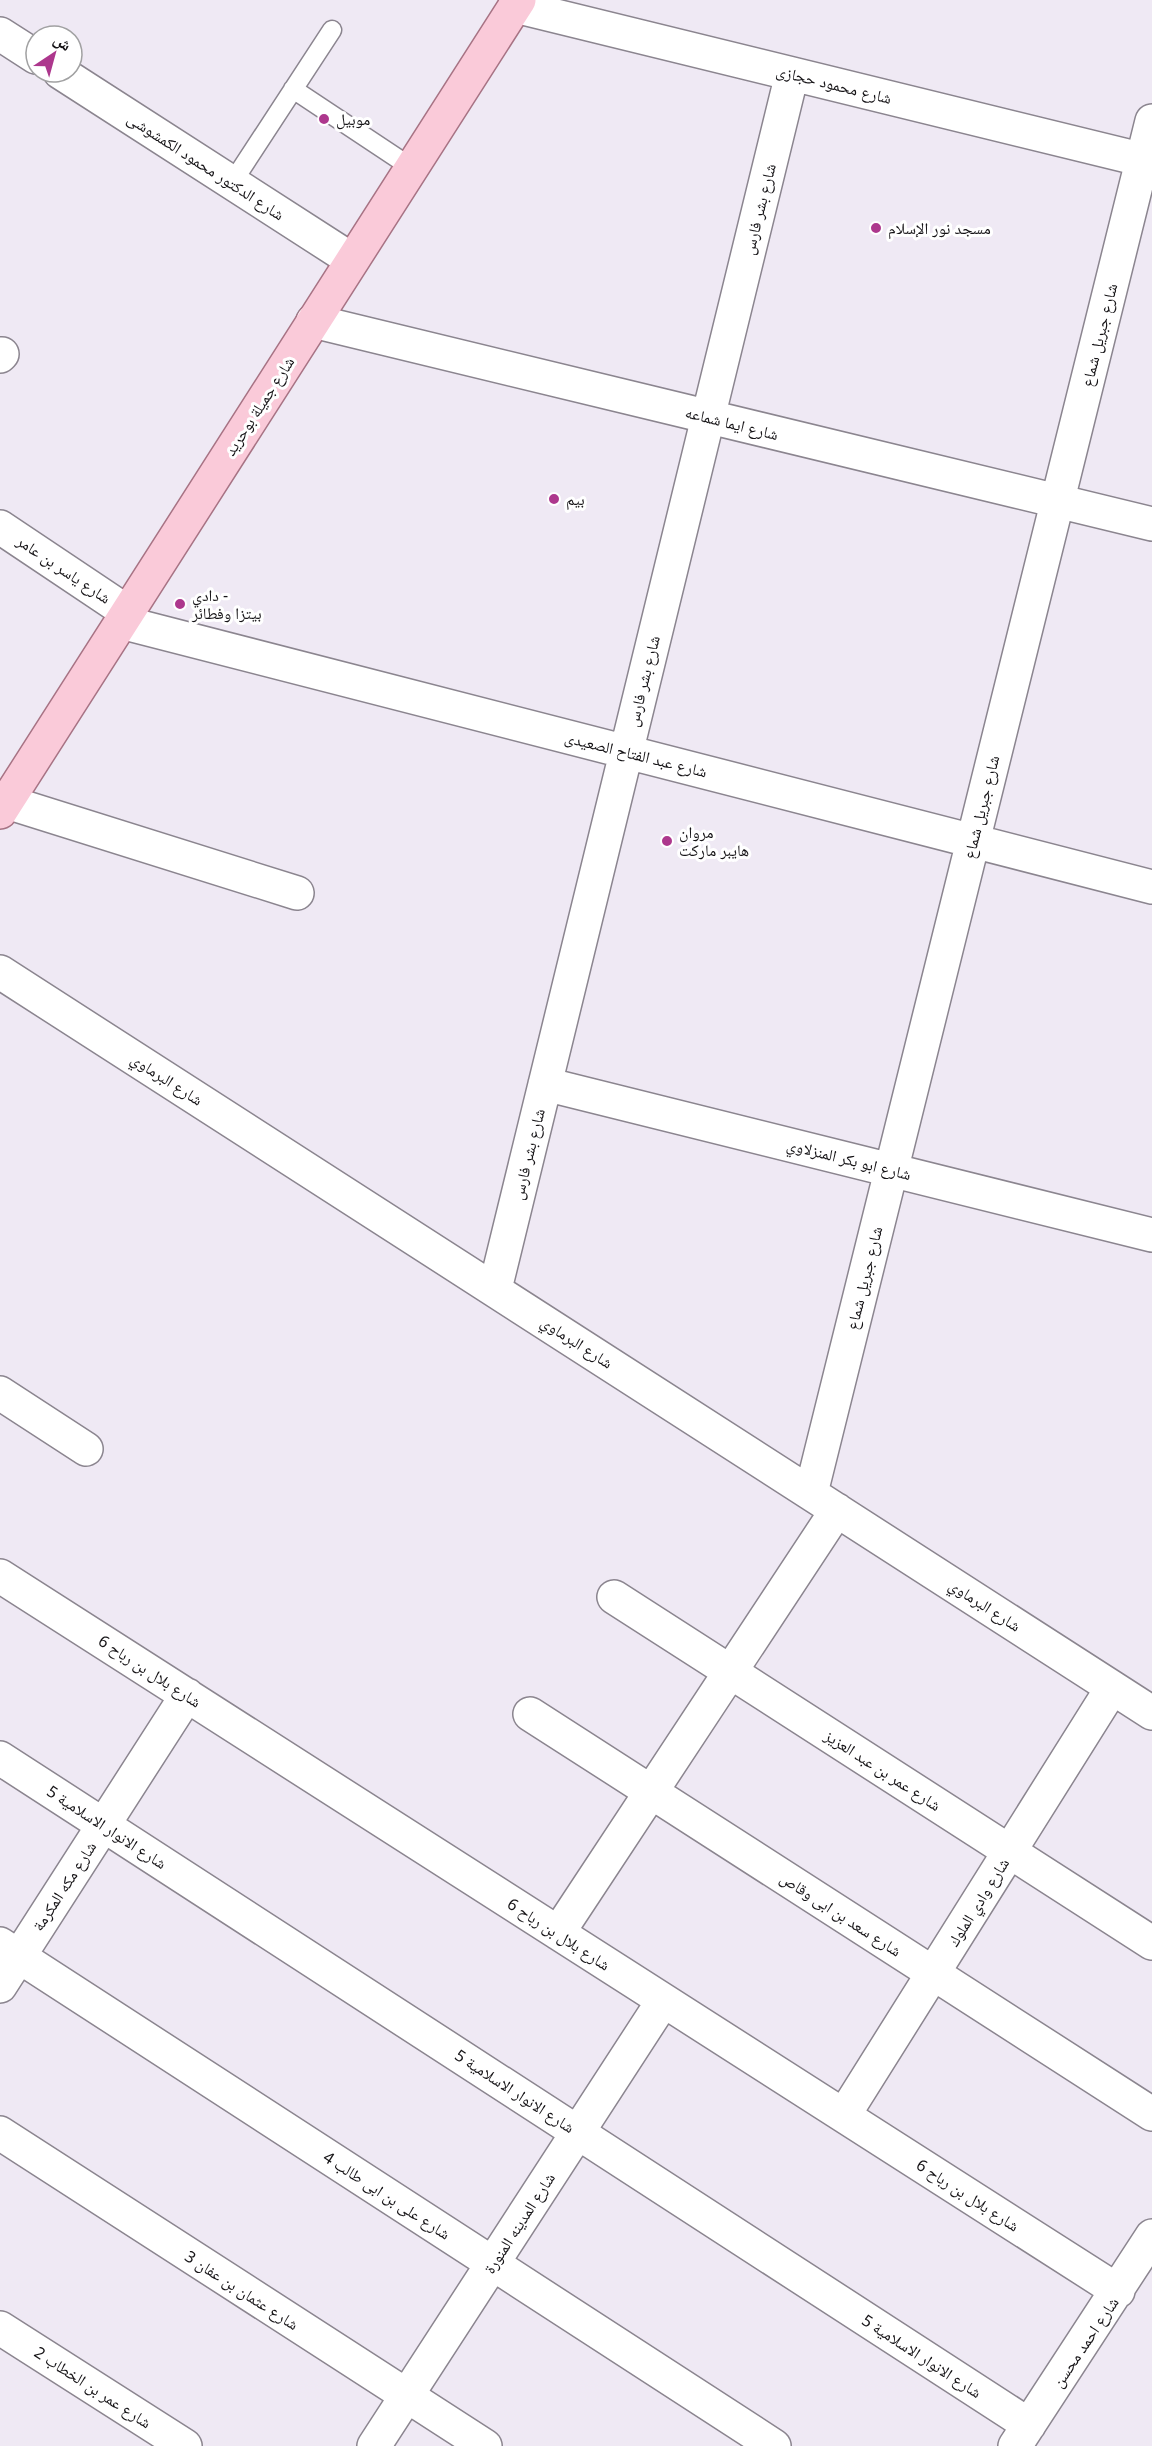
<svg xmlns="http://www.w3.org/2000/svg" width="1152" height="2446" viewBox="0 0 1152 2446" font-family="'Noto Sans','Noto Naskh Arabic',sans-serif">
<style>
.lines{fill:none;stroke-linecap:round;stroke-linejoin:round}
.lane-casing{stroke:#8b858f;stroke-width:21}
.street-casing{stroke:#8b858f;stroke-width:36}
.primary-casing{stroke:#a77384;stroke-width:36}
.lane{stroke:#fff;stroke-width:18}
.street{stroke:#fff;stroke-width:33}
.primary{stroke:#facad9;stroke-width:33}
.poi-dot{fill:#ad378d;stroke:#fff;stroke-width:2}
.labels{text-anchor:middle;stroke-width:6;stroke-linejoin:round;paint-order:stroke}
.street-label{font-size:16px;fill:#151316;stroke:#fff}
.poi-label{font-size:16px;fill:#151316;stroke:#fff;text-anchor:start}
</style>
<rect width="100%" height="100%" fill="#efe9f4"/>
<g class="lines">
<defs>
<path id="lane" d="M293 89 412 168
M232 183 332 30"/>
<path id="street" d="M515 6 1152 162
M0 34 36 57
M60 72 352 260
M313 321 1152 524
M0 356 2 354
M0 527 127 612
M121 622 1152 887
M7 802 297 893
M0 972 1152 1713
M545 1084 1152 1235
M495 1289 792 74
M0 1393 86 1449
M811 1493 1152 121
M0 1576 1118 2291
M614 1597 1152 1943
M530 1714 1152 2114
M0 1758 1029 2425
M558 1933 837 1510
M0 1944 774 2446
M0 1986 187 1695
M844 2115 1112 1688
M0 2133 485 2446
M0 2328 185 2446
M374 2446 663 2001
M1015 2446 1152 2236"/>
<path id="primary" d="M0 812 519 0"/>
</defs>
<use href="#lane" class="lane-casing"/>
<use href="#street" class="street-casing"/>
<use href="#primary" class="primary-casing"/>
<use href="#lane" class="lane"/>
<use href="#street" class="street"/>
<use href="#primary" class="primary"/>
</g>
<g class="poi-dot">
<circle cx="324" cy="119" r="6"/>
<circle cx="876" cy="228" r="6"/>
<circle cx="554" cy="499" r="6"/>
<circle cx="180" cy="604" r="6"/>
<circle cx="667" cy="841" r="6"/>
</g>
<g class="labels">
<g class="street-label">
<text transform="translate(834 84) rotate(14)" y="6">شارع محمود حجازى</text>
<text transform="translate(206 166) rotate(33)" y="6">شارع الدكتور محمود الكمشوشى</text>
<text transform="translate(759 209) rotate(-76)" y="6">شارع بشر فارس</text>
<text transform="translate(1099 335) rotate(-76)" y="6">شارع جبريل شماع</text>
<text transform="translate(259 406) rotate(-57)" y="6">شارع جميلة بوحريد</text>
<text transform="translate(732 423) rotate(14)" y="6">شارع ايما شماعه</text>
<text transform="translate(64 569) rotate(34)" y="6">شارع ياسر بن عامر</text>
<text transform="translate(643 681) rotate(-76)" y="6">شارع بشر فارس</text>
<text transform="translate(636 754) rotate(14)" y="6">شارع عبد الفتاح الصعيدى</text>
<text transform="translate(981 807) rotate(-76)" y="6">شارع جبريل شماع</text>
<text transform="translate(167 1079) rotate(33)" y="6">شارع البرماوي</text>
<text transform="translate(528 1154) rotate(-76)" y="6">شارع بشر فارس</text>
<text transform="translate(849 1159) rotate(14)" y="6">شارع ابو بكر المنزلاوي</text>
<text transform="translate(864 1278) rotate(-76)" y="6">شارع جبريل شماع</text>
<text transform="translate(577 1342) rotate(33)" y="6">شارع البرماوي</text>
<text transform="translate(985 1605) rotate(33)" y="6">شارع البرماوي</text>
<text transform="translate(150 1671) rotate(33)" y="6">شارع بلال بن رباح 6</text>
<text transform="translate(883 1770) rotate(33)" y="6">شارع عمر بن عبد العزيز</text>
<text transform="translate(107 1827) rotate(33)" y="6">شارع الانوار الاسلامية 5</text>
<text transform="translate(64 1886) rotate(-57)" y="6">شارع مكه المكرمة</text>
<text transform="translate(978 1902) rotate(-58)" y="6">شارع وادي الملوك</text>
<text transform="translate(841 1914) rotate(33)" y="6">شارع سعد بن ابى وقاص</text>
<text transform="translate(559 1934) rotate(33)" y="6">شارع بلال بن رباح 6</text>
<text transform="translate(515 2091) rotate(33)" y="6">شارع الانوار الاسلامية 5</text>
<text transform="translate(387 2195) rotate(33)" y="6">شارع على بن ابى طالب 4</text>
<text transform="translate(968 2195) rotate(33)" y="6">شارع بلال بن رباح 6</text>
<text transform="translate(519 2223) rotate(-57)" y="6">شارع المدينه المنورة</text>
<text transform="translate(242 2290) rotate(33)" y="6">شارع عثمان بن عفان 3</text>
<text transform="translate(1085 2342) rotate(-56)" y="6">شارع احمد محسن</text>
<text transform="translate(922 2356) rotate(33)" y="6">شارع الانوار الاسلامية 5</text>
<text transform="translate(93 2387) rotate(33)" y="6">شارع عمر بن الخطاب 2</text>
</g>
<g class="poi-label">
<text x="336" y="125">موبيل</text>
<text x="888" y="234">مسجد نور الإسلام</text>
<text x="566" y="505">بيم</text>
<text x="192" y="601">دادي -<tspan x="192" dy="18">بيتزا وفطائر</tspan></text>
<text x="679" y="838">مروان<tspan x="679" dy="18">هايبر ماركت</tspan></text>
</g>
</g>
<g transform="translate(54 54) rotate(36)"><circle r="28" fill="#ffffff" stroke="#a1a1a2" stroke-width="1.5"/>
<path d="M0-4.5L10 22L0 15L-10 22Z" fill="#ad378d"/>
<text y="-9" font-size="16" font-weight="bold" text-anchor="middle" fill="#151316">ش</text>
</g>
</svg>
